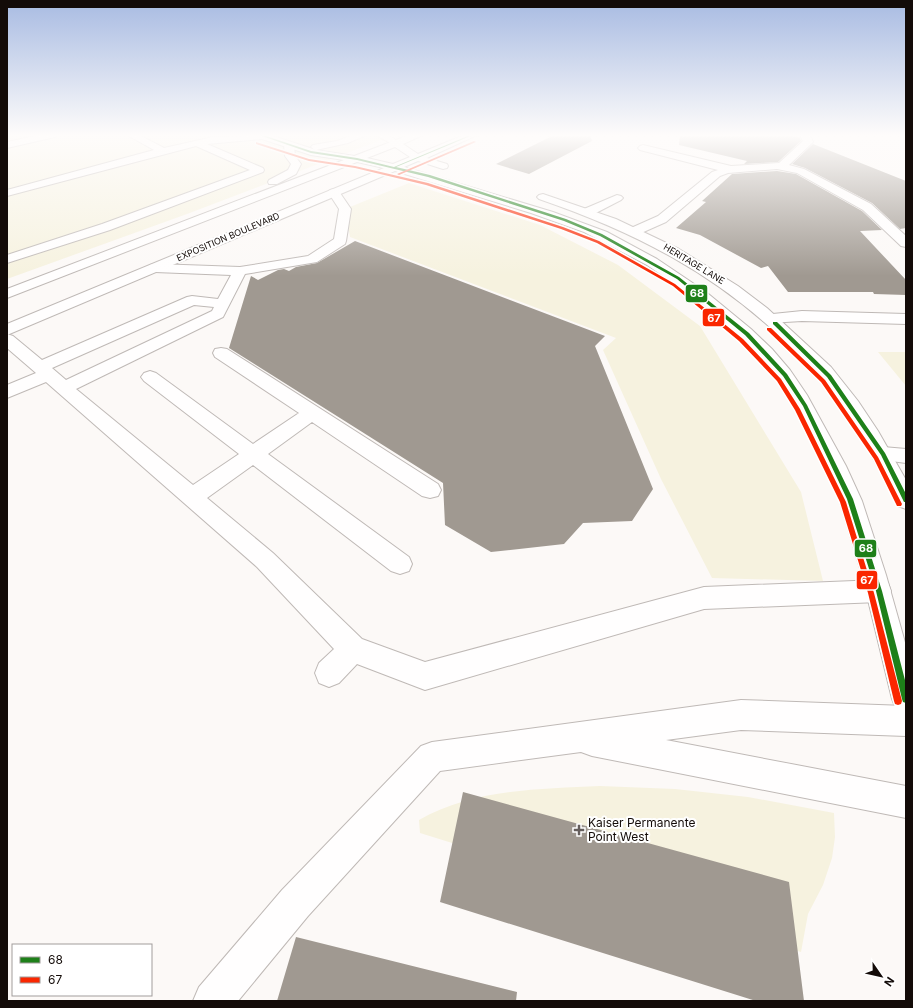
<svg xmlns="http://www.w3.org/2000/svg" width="913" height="1008" viewBox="0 0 913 1008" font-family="Inter,sans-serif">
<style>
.green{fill:#f6f2df}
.building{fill:#a09991}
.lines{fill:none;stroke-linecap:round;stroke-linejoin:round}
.minor-casing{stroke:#bfb9b6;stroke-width:2}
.major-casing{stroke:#bfb9b6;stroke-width:2}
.minor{fill:#fffefe;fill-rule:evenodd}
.major{fill:#fffefe;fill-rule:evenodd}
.bus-1-casing{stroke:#fff;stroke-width:3}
.bus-2-casing{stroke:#fff;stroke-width:3}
.bus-1{fill:#1e8019;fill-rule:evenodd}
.bus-2{fill:#fa2600;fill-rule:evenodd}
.poi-dot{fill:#655e5c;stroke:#fff;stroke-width:1.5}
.labels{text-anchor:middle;stroke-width:4;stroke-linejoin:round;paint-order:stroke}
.far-street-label{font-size:9px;fill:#130b08;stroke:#fff}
.near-poi-label{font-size:12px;fill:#130b08;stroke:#fff;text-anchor:start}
.line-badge{stroke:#fff;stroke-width:1.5}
.badge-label{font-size:11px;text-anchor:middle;font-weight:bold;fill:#fff}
</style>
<rect width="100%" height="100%" fill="#fcf9f7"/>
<path class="green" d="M7 135H394L187 214 7 279Z
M409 183 540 225 618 265 700 326 801 492 823 581 712 578 661 479 603 350 616 338 350 237 345 209Z
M878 352H906V386Z
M600 786 675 789 748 797 834 813 835 837 832 858 823 885 808 914 801 952 420 833 419 820C473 789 538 789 600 786Z"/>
<path class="building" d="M554 135H590L592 141 529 174 496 164Z
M680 135H792L800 138 801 141 778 162 744 164 747 161 679 145Z
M813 144 906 181V228L900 229 872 203 805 168 792 164Z
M777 171 796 174 862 211 882 230 860 231 906 280V295L874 294 873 292H788L768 266 761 268 700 235 676 228 706 202 702 201 732 174Z
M355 241 605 336 595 346 653 489 632 521 583 523 564 544 491 552 445 525 443 483 229 348 251 276 258 280 278 270 284 269 289 271 296 267 317 263Z
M463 792 789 882 804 1001H756L440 902Z
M296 937 517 992 516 1001H277Z"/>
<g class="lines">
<defs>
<path id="minor" d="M39 135H57L55 137 7 148V142Z
M127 135H139L164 148 213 137 270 135 313 149 315 150 311 147 313 145 337 141 353 135H366L348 143 316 150 361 157 362 159 361 161 357 162 311 155 262 139 207 144 263 168 264 170 263 172 110 230 7 263V255L102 224 250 170 196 146 7 196V190L154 150Z
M376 135H388L402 144 397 147Z
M800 135H810L813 142 789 165 804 169 871 204 906 236V247L901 246 863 210 797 173 777 169 728 173 720 176 666 222 639 234H631L629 231 631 228 658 216 712 172 718 170 640 150 638 148 640 146 643 145 731 166 779 163 803 141Z
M334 189 338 190 351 209 346 241 345 244 317 262 245 274 223 317 76 389 193 485 239 454 144 381 141 377 144 373 150 371 156 373 253 444 299 413 215 357 213 353 215 349 221 348 227 349 438 484 441 490 438 496 430 498 422 496 312 422 268 454 409 557 412 564 409 571 400 574 391 571 253 465 207 498 273 553 362 639 425 662 704 587 879 580 888 583 891 591 888 599 879 602 704 609 425 690 357 664 339 683 329 687 319 683 315 673 319 663 334 649 257 567 46 382 7 398V385L36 373 7 348V334L13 336 42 360 187 297 192 296 218 299 231 275 155 272 150 271 148 268 150 265 155 264 240 267 308 256 334 239 339 209 328 192 330 190ZM194 305 214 307 212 311 66 380 52 368Z
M617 195 621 196 623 198 621 200 592 215H584L582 212 584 209Z
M802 311 906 314V324L802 321 769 323 763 321 761 318 763 315Z
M883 447 906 449V463L876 459 873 454 876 449Z
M741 700 906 706V736L741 730 666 740 906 786V818L592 756 581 752 440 771 308 916 238 1001H193L199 987 282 890 421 746 432 742Z"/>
<path id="major" d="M409 135H423L403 144 418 154 464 135H477L427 158 447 164 448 166 447 168 443 169 418 161 404 167 553 212 607 232 657 259 706 292 751 329 772 349 790 370 807 395 846 466 862 501 886 575 906 646V713L896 709 892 699 862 575 837 492 821 457 783 385 760 356 740 336 695 298 647 265 584 232 531 213 395 171 7 335V324L384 168 357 162 7 298V289ZM395 147 410 157 393 164 367 158Z
M289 142 294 145 295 156 301 164 296 174 277 184H269L268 182 269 180 288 170 291 164 285 156 284 145Z
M543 194 616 219 679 249 738 286 767 308 831 367 858 401 878 431 906 480V509L898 506C876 463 854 419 824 381 814 367 800 356 788 344 715 273 635 232 539 199L537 197 539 195Z"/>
</defs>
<use href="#minor" class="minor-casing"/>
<use href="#major" class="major-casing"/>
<use href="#minor" class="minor"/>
<use href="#major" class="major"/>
<defs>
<path id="bus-1" d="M259 135H263L311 151 357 158 394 167 470 135H473L396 167 430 175 566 219 602 234 679 277 749 333 787 374 807 405 853 499 882 591 906 684V703L903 702 902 699 876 591 847 499 803 406 783 376 745 335 677 279 600 236 564 221 428 177 357 160 311 153Z
M773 322H777L831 375 885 453 906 494V502H904L881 455 827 377 773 324Z"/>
<path id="bus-2" d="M474 141 476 142 399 175 397 174Z
M256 142 309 159 355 166 428 183 563 227 599 241 675 284 743 339 781 379 800 409 846 502 874 593 902 701 901 704 898 705 895 704 894 701 868 593 840 502 795 410 777 381 739 341 673 286 597 243 561 229 426 185 355 168 309 161 256 144Z
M767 328H771L825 380 878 457 902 504 901 506H897L874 459 821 382 767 330Z"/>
</defs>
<use href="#bus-1" class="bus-1-casing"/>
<use href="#bus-2" class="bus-2-casing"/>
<use href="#bus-1" class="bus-1"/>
<use href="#bus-2" class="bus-2"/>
</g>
<linearGradient id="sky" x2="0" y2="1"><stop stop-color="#a8bbe2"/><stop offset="0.49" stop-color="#fefcfb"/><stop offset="1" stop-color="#fefcfb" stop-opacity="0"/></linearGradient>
<rect width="913" height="276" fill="url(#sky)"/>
<path class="poi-dot" d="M577 824h4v4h4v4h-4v4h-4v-4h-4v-4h4z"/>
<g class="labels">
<g class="far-street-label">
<text transform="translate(228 237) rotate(-23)" y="3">EXPOSITION BOULEVARD</text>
<text transform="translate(694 264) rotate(31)" y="3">HERITAGE LANE</text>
</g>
<g class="near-poi-label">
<text x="588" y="827">Kaiser Permanente<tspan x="588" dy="14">Point West</tspan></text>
</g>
</g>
<g class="line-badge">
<rect x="685" y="284" width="23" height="19" rx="4" fill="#1e8019"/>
<rect x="702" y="308" width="23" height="19" rx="4" fill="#fa2600"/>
<rect x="854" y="539" width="23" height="19" rx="4" fill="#1e8019"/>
<rect x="856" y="570" width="22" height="20" rx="4" fill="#fa2600"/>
</g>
<g class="badge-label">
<text x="697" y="297">68</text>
<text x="714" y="322">67</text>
<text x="866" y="552">68</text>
<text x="867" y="584">67</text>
</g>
<rect width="913" height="1008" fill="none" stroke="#130b08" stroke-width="16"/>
<rect x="12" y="944" width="140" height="52" fill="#ffffff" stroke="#a19d9c"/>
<rect x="20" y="957" width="20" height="6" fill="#1e8019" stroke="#a19d9c"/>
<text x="48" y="964" font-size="12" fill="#130b08">68</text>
<rect x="20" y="977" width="20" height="6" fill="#fa2600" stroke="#a19d9c"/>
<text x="48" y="984" font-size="12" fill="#130b08">67</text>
<g transform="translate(881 976) rotate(124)" stroke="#ffffff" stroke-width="3" paint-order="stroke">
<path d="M0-3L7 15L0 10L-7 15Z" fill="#130b08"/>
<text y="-6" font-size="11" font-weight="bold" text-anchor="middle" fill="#130b08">N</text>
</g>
</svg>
